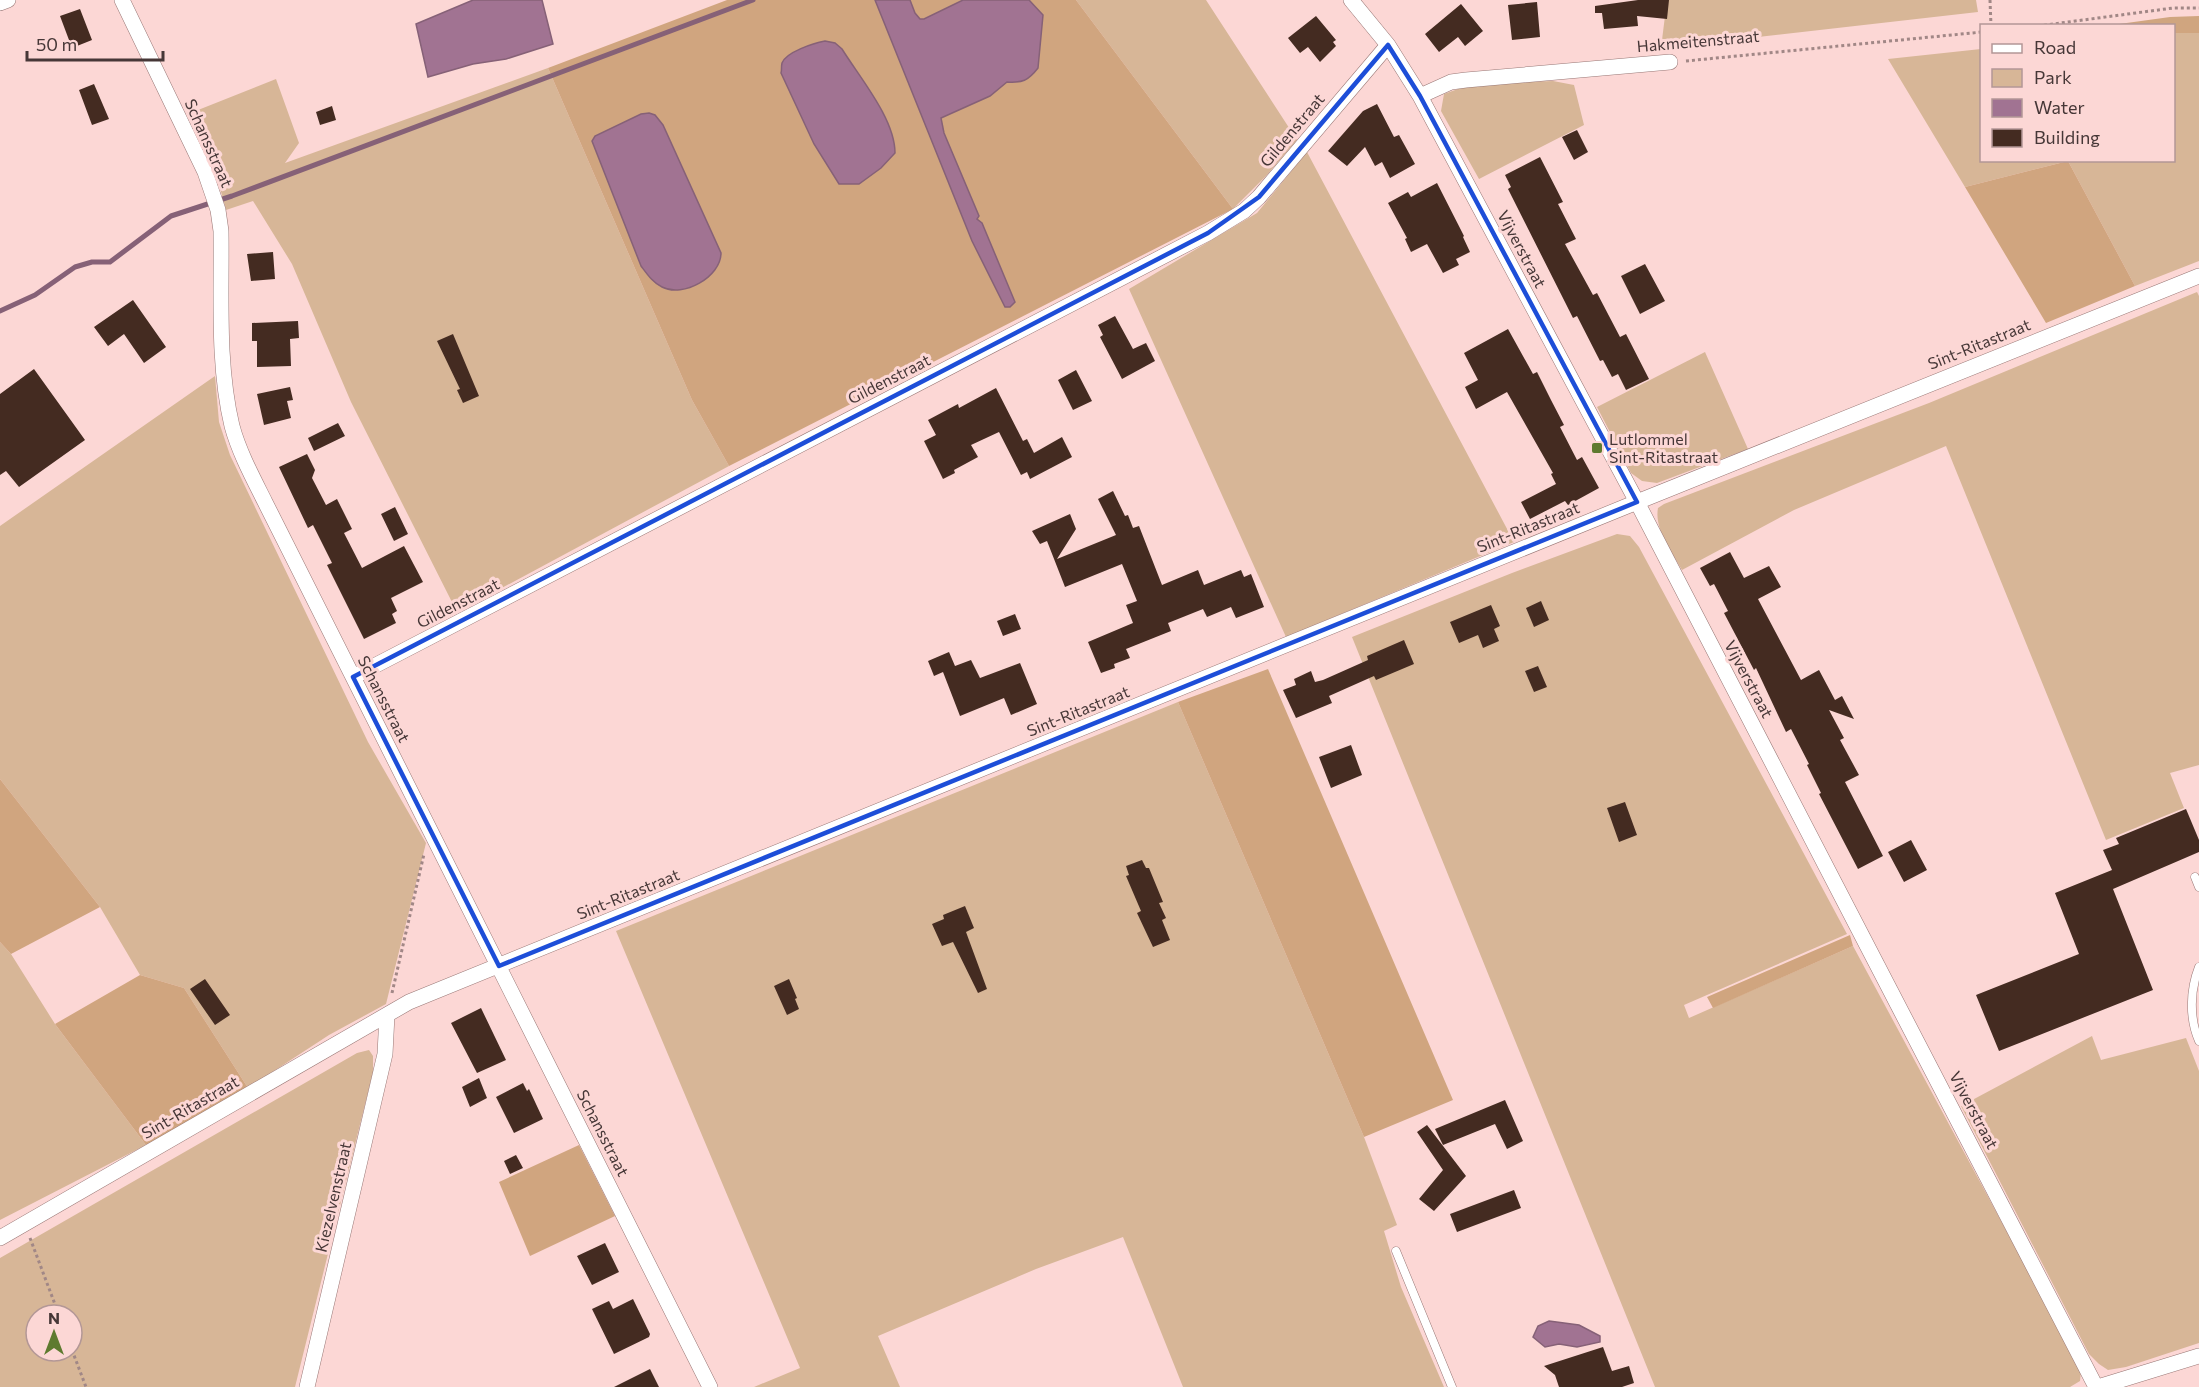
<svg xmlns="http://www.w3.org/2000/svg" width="2199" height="1387" viewBox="0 0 2199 1387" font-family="Commissioner,sans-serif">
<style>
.green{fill:#d7b697;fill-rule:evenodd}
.forest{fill:#d0a57f}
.water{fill:#a17392;stroke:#866177;stroke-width:1.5}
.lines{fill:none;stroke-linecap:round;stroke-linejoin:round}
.stream{stroke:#866177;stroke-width:5}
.building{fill:#442b21}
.service-casing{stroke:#987775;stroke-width:9}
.minor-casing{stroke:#987775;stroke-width:16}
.path{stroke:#a18786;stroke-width:3;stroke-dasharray:3 3;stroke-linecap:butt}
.service{stroke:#fff;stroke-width:8}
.minor{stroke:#fff;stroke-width:15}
.marked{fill:none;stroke:#1d4ed8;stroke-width:4.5;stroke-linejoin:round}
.poi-dot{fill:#5e7a2f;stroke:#fcd7d5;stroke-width:2}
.labels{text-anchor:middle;stroke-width:6;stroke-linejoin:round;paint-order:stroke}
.street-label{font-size:16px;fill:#463737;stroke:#fcd7d5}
.poi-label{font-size:16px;fill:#463737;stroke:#fcd7d5;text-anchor:start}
</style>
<rect width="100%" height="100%" fill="#fcd7d5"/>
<path class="green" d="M1076 0H1206L1297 140 1266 176 1233 209Z
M1667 0H1976L1978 12 1661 48Z
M2182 32 2199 33V261L2135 286 2068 161 1965 187 1888 59 1981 49 1982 160H2174V33Z
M548 68 692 400 729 466 457 612 351 402 292 264 253 201 226 210C218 175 203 145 188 114L276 79 299 143 285 163Z
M1553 81 1574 85 1584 125 1479 179 1441 111 1444 94 1472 84Z
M1307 152 1514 542 1286 637 1129 289 1257 213Z
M2197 292 2199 296V765L2170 773 2184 808 2106 840 1946 446 1794 510 1682 570C1672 552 1654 529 1658 508L1664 504 1929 403Z
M1705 352 1748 449 1657 483 1642 481 1631 473 1597 407Z
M215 376 219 422 230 455 368 742 426 843 386 1004 329 1035 248 1088 184 988 140 975 100 907 0 779V526Z
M1617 534 1630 536 1639 547 1847 934 1684 1005 1689 1018 1853 946 2077 1362 2081 1371 2080 1381 2070 1387H1655L1352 637 1512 573Z
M1178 702 1364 1137 1397 1225 1384 1231 1401 1287 1444 1387H1183L1123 1237 1036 1269 878 1336 900 1387H754L800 1368 616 931Z
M0 942 11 954 55 1024 146 1145 0 1220Z
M2092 1036 2101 1060 2186 1038 2199 1071V1343L2126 1367 2108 1370 2099 1364 2089 1354 1961 1106Z
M369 1050 373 1056V1072L295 1387H0V1258L357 1053ZM36 1315H72V1351H36Z"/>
<path class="forest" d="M727 0H1076L1233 209 729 466 692 400 548 68Z
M2199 16V33H2174V26L2112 25 2170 17Z
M2068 161 2135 286 2046 323 1965 187Z
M1268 669 1453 1100 1364 1137 1178 702Z
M0 779 100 907 11 954 0 942Z
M1850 935 1853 946 1713 1008 1707 997Z
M140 975 184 988 248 1088 146 1145 55 1024Z
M579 1145 615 1216 530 1256 499 1182Z"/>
<path class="water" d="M473 0H542L553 44 506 59 473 64 428 77 416 24Z
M875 0H910L915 13 920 19H924L963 0H1029L1043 15 1038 68C1028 81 1022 83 1007 82L990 96 941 118 944 133 979 216 977 219 982 223 1015 302 1010 307H1005L972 241Z
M825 41 835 43 842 49C860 78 895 119 895 153L881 168 859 184H839L814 144 781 73C782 70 781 67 782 63 786 52 814 43 825 41Z
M649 113 655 115 663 125 721 253C721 277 683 298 662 287 653 283 647 274 641 266L592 141 595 136 641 114Z
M1549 1321 1579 1325 1600 1336V1342L1577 1347 1559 1344 1545 1347 1533 1337 1538 1326Z"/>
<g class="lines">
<path class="stream" d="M0 311 35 295 75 267 92 262H110L171 216 232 196 753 0"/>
</g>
<path class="building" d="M1638 0H1669L1667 19 1637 16 1638 26 1604 29 1602 13H1595V6Z
M1537 2 1540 37 1512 40 1508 5Z
M1461 4 1483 31 1465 46 1458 37 1439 52 1425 34Z
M80 9 92 40 72 48 60 16Z
M1316 16 1336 40 1333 42 1336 46 1320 62 1308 47 1300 53 1288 38Z
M94 84 109 119 92 125 79 90Z
M1377 104 1394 137 1399 135 1415 164 1390 178 1382 162 1375 166 1365 147 1347 166 1328 151 1363 111Z
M332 106 336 120 320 125 316 112Z
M1577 130 1588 152 1574 160 1562 137Z
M1540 157 1563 202 1558 204 1576 239 1565 244 1593 295 1597 293 1620 337 1626 334 1649 379 1626 390 1618 374 1612 377 1603 360 1600 361 1577 316 1573 318 1508 189 1511 187 1505 175Z
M1437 183 1464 236 1463 237 1470 252 1456 259 1459 265 1443 273 1427 244 1411 252 1405 239 1407 238 1388 203 1408 192 1411 197Z
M273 252 275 279 251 281 247 254Z
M1645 264 1665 301 1640 314 1621 276Z
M133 300 166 347 144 363 124 334 108 346 94 327Z
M1115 316 1133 349 1146 343 1155 361 1122 379 1100 337 1103 335 1098 325Z
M298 321 299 338 290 339 291 366 257 367V341H252V323Z
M1508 329 1533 374 1537 372 1551 400 1564 425 1560 427 1577 460 1582 457 1599 488 1568 505 1565 501 1530 519 1521 502 1556 484 1551 474 1553 473 1507 392 1476 409 1465 387 1478 380 1464 353Z
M453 334 479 396 463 403 457 390 460 389 437 341Z
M34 369 85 440 19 487 6 471 0 475V394Z
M1076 370 1092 401 1073 410 1058 380Z
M290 387 293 400 287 401 291 418 264 425 257 394Z
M996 388 1023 441 1027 439 1034 453 1062 437 1072 457 1030 479 1027 472 1021 475 999 432 971 445 978 457 954 470 955 473 943 479 924 441 936 435 928 420 958 404 959 408Z
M338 423 345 436 314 451 308 438Z
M307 454 315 470 312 478 326 505 337 499 352 529 344 533 362 568 404 546 423 582 391 598 397 611 392 614 396 623 364 639 327 565 332 563 313 525 308 528 279 467Z
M1113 491 1125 516 1128 515 1133 528 1139 526 1162 585 1198 570 1204 585 1241 570 1244 577 1251 574 1264 607 1236 618 1231 607 1207 617 1203 609 1168 623 1171 631 1126 649 1130 658 1114 664 1115 668 1101 673 1088 642 1133 623 1126 605 1137 601 1122 564 1065 587 1047 541 1040 544 1032 531 1070 514 1076 529 1057 559 1116 535 1098 499Z
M395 507 408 534 394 541 381 514Z
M1730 552 1744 578 1769 566 1781 587 1758 599 1801 680 1819 670 1835 700 1842 696 1854 719 1829 710 1844 738 1840 740 1859 775 1845 782 1883 856 1858 869 1819 794 1821 793 1807 765 1809 764 1791 729 1786 732 1756 668 1754 670 1724 613 1728 611 1714 584 1710 586 1700 568Z
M1541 601 1549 620 1534 627 1526 608Z
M1491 605 1500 626 1494 629 1499 641 1483 648 1478 635 1459 643 1450 622Z
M1015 614 1021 629 1003 636 997 621Z
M1404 640 1414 664 1376 680 1374 676 1329 696 1332 703 1296 718 1283 690 1296 685 1294 679 1311 671 1315 682 1323 680 1368 660 1367 656Z
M949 652 955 666 971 660 980 678 1020 663 1037 704 1011 715 1004 698 960 716 943 672 934 676 928 661Z
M1538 666 1547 687 1534 692 1525 671Z
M1351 745 1362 775 1331 788 1319 757Z
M1625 802 1637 835 1619 842 1607 808Z
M2186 809 2199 840V852L2113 889 2153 990 1999 1051 1976 995 2079 954 2055 893 2112 870 2103 850 2119 844 2116 838Z
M1911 840 1927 870 1904 882 1888 852Z
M1142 860 1146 868H1149L1163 902 1159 903 1166 918 1162 920 1170 940 1153 947 1137 913 1141 911 1126 876 1129 875 1126 866Z
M965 906 974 928 966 932 987 989 978 993 953 942 942 946 932 924 944 919 943 915Z
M205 979 230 1015 215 1025 190 989Z
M789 979 797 998 795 999 799 1009 787 1015 774 986Z
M481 1008 506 1060 477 1073 451 1023Z
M479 1078 487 1098 470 1107 462 1087Z
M523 1083 527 1091 529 1089 543 1119 514 1133 496 1097Z
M1505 1100 1523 1141 1507 1149 1495 1124 1443 1145 1435 1129Z
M1427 1125 1466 1176 1434 1211 1419 1199 1443 1170 1417 1132Z
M516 1155 523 1168 510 1174 504 1161Z
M1514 1190 1521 1208 1457 1232 1450 1214Z
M605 1243 619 1272 592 1285 577 1256Z
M633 1299 650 1334 649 1337 614 1354 592 1309 609 1301 613 1309Z
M1603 1347 1612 1371 1629 1366 1634 1383 1622 1387H1559L1555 1375 1544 1366Z
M650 1369 659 1387H614Z"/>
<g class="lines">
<defs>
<path id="service" d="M2195 877 2199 887
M2199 967C2190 990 2189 1018 2199 1041
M1396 1251 1452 1387"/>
<path id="minor" d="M122 0 205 172 218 210 221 231C222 295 217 363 232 426 239 452 253 478 265 502L710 1387
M1351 0 1388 45 1420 96 1637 502 2096 1387
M0 3 8 0
M1420 96 1451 82 1466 80 1670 62
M353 677 1208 233 1244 211 1259 197 1388 45
M0 1238 409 1002 1637 502 2199 276
M307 1387 385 1054 387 1015
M2098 1387 2199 1356"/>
</defs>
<use href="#service" class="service-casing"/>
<use href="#minor" class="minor-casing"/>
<path class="path" d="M1990 0 1991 26
M2038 26 2173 8H2199
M1686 61 1982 32
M392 993 424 854
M30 1238 59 1315
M72 1350 86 1387"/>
<use href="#service" class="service"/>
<use href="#minor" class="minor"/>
</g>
<path class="marked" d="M1388 45 1420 96 1637 502 499 966 353 677 1208 233 1259 197Z"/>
<rect class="poi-dot" x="1591" y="442" width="12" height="12" rx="3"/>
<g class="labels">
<g class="street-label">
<text transform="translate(1698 41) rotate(-5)" y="6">Hakmeitenstraat</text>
<text transform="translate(1292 130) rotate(-50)" y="6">Gildenstraat</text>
<text transform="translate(209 143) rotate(66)" y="6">Schansstraat</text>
<text transform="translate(1522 249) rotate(62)" y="6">Vijverstraat</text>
<text transform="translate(1979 344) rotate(-22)" y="6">Sint-Ritastraat</text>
<text transform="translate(889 379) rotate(-27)" y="6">Gildenstraat</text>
<text transform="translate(1528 527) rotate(-22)" y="6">Sint-Ritastraat</text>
<text transform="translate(458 603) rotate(-27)" y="6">Gildenstraat</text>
<text transform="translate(1749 679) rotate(62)" y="6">Vijverstraat</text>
<text transform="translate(384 699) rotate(63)" y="6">Schansstraat</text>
<text transform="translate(1078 711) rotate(-22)" y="6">Sint-Ritastraat</text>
<text transform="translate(628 894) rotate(-22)" y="6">Sint-Ritastraat</text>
<text transform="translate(190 1107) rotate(-30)" y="6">Sint-Ritastraat</text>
<text transform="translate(1974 1110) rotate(62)" y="6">Vijverstraat</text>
<text transform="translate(603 1133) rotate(63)" y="6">Schansstraat</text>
<text transform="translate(333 1197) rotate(-77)" y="6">Kiezelvenstraat</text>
</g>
<g class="poi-label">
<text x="1609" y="445">Lutlommel<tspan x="1609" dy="18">Sint-Ritastraat</tspan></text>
</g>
</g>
<rect x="1980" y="24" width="195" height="138" fill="#fcd7d5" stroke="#b39796" stroke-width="1.5"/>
<rect x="1992" y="44" width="30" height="9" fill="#ffffff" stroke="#b39796" stroke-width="1.5"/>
<text x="2034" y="54" font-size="18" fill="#463737">Road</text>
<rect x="1992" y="69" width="30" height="18" fill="#d7b697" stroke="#b39796" stroke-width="1.5"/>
<text x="2034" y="84" font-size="18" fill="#463737">Park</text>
<rect x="1992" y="99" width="30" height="18" fill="#a17392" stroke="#b39796" stroke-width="1.5"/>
<text x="2034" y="114" font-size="18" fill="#463737">Water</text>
<rect x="1992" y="129" width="30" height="18" fill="#442b21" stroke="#b39796" stroke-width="1.5"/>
<text x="2034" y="144" font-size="18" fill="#463737">Building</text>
<g transform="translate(54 1333)"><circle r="28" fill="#fcd7d5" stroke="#b39796" stroke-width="1.5"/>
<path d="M0-4.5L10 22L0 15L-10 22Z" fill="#5e7a2f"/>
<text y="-9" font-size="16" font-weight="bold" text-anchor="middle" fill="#463737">N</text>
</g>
<path d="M27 51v9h136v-9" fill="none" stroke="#463737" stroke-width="3"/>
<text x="36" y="51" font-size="18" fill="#463737" stroke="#fcd7d5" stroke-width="4.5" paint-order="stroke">50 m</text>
</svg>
